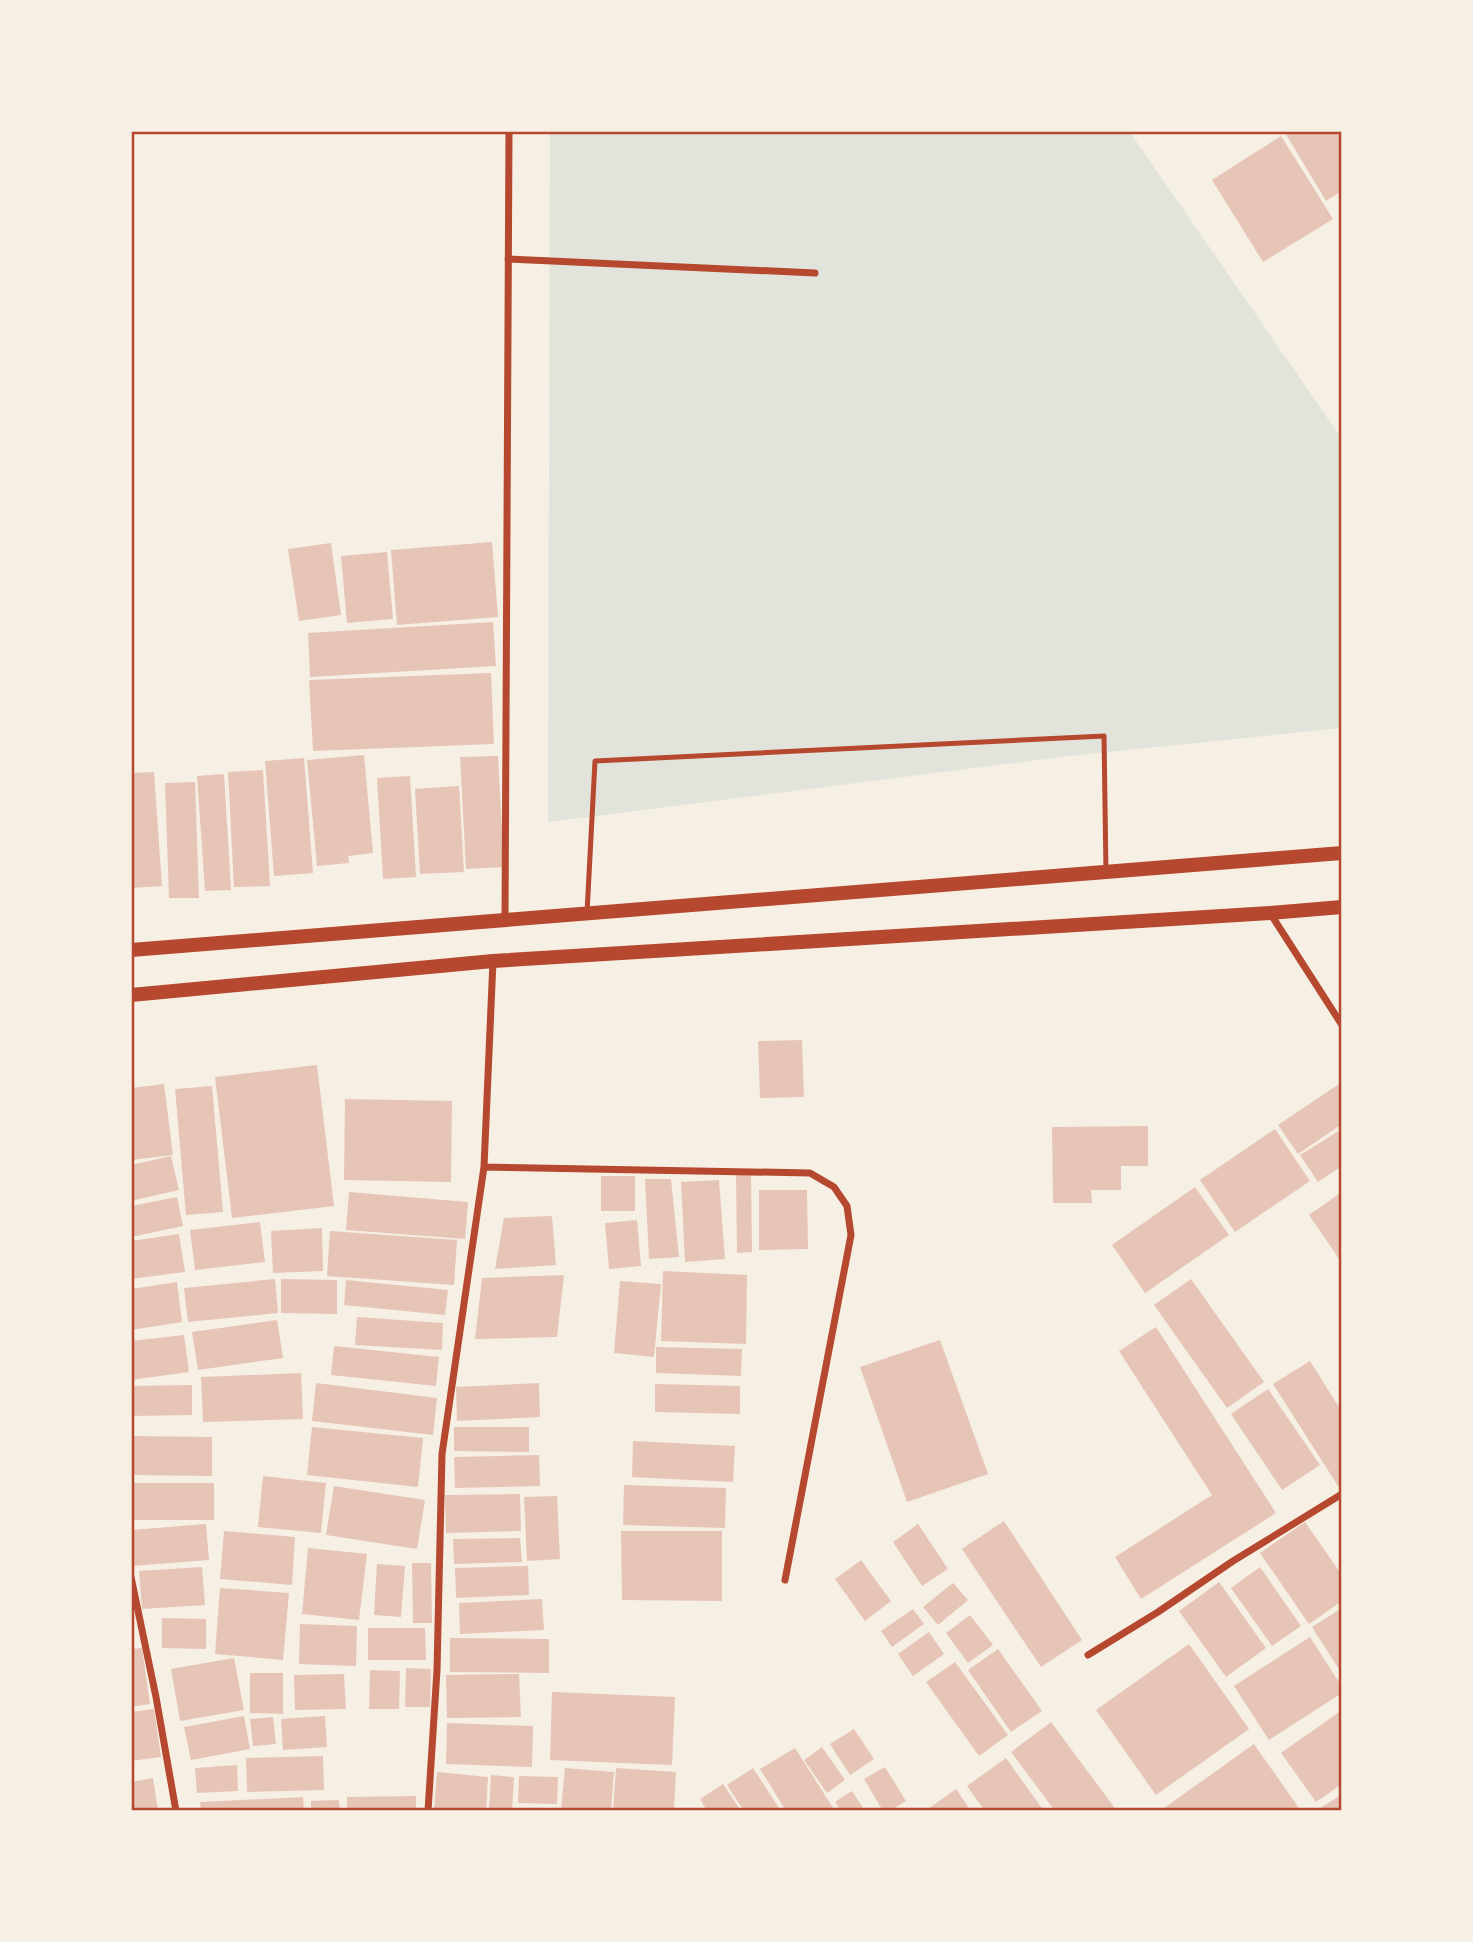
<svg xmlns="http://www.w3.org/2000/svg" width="1473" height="1942" viewBox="0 0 1473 1942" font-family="'Archivo Narrow',sans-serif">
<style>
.green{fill:#e2e4dc}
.building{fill:#e6c5b7}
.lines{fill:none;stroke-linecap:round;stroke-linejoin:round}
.service{stroke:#b5482f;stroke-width:5}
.minor{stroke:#b5482f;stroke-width:7}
.secondary{stroke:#b5482f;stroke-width:14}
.neatline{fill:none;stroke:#b5482f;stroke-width:2.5}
</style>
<rect width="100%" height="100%" fill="#f6efe4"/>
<path class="green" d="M550 131H1129L1342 439V728L1078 755 548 822Z"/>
<path class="building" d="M1284 131H1342V191L1326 201Z
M1281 136 1333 219 1263 262 1212 180Z
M492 542 498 617 397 625 391 550Z
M331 543 341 615 299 621 288 549Z
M387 552 393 619 347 623 341 556Z
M493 622 496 666 310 677 308 633Z
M491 673 494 744 313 751 309 680Z
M364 755 373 853 348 856 349 863 317 866 307 760Z
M498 756 504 867 466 869 460 757Z
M304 758 313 873 274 876 265 761Z
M263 770 270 886 234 887 228 772Z
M154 772 162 886 131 888V773Z
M224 774 231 890 205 891 197 776Z
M410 776 416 877 383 879 377 778Z
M195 782 199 898H169L165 783Z
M459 786 464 872 420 874 415 789Z
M802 1040 804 1097 760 1098 758 1041Z
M317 1065 334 1206 232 1218 215 1077Z
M1342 1082V1124L1298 1154 1278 1125Z
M164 1084 173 1155 131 1160V1088Z
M212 1086 223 1212 186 1215 175 1089Z
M345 1099 452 1101 451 1182 344 1180Z
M1148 1126V1166H1121V1190H1091L1092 1203H1053L1052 1127Z
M1275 1129 1310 1181 1235 1232 1200 1180Z
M1342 1129V1166L1318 1182 1300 1155Z
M171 1156 179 1190 131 1201V1165Z
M736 1174H751L752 1252 737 1253Z
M601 1176H635V1211H601Z
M645 1179H671L679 1257 649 1259Z
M719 1180 725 1259 685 1262 681 1182Z
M1195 1187 1229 1235 1145 1293 1112 1245Z
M759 1190H807L808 1249 759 1250Z
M349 1192 468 1202 465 1239 346 1230Z
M1342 1192V1263L1309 1215Z
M177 1197 183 1226 131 1237V1206Z
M552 1216 556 1265 495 1269 504 1218Z
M637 1220 641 1266 609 1269 605 1223Z
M260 1222 265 1262 195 1270 190 1230Z
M322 1228 323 1271 273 1273 271 1231Z
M330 1231 457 1240 454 1285 327 1276Z
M179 1234 185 1272 131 1279V1241Z
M663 1271 747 1275 746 1344 661 1341Z
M564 1275 557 1337 475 1339 482 1278Z
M275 1279 278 1313 188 1322 184 1288Z
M281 1279 337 1280V1314L281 1313Z
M1191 1279 1264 1382 1227 1408 1154 1305Z
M346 1280 448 1290 445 1315 344 1305Z
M620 1281 661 1284 654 1357 614 1353Z
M177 1282 182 1322 131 1330V1289Z
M357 1317 443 1323 442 1350 355 1345Z
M277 1320 283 1358 198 1370 192 1332Z
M1156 1327 1276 1513 1141 1599 1115 1557 1212 1495 1119 1351Z
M184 1335 189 1372 131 1380V1341Z
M940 1340 988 1474 907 1502 860 1367Z
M334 1346 439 1357 436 1386 331 1375Z
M656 1347 742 1349 741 1376 656 1373Z
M1310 1361 1342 1412V1483L1338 1486 1273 1384Z
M301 1373 303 1419 203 1422 201 1377Z
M316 1383 437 1398 433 1435 312 1421Z
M539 1383 540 1417 457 1421 456 1387Z
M655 1384 740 1386V1414L655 1412Z
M192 1385V1415L131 1416V1386Z
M1268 1389 1320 1465 1282 1490 1231 1414Z
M312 1427 423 1438 418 1487 307 1475Z
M454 1427H529V1452L454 1451Z
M131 1436 212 1437V1476L131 1475Z
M633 1441 735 1446 733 1482 632 1477Z
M539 1455 540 1486 455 1488 454 1457Z
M263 1476 326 1483 321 1533 258 1527Z
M131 1483H214V1520H131Z
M624 1485 726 1488 725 1528 623 1525Z
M334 1486 425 1500 417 1549 326 1535Z
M520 1494 521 1531 446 1533 445 1495Z
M557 1496 560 1559 527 1561 524 1497Z
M1004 1521 1082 1640 1041 1667 962 1549Z
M1305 1522 1342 1575V1601L1309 1624 1260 1553Z
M206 1524 209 1560 132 1566 131 1530Z
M918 1524 948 1569 922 1586 893 1542Z
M224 1531 295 1537 292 1585 220 1579Z
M621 1531H722V1601L622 1600Z
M520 1538 522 1562 454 1564 453 1539Z
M308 1548 367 1554 359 1620 302 1614Z
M861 1560 891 1601 865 1621 835 1579Z
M412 1563H431L432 1623H413Z
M377 1564 405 1566 401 1617 374 1615Z
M528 1566 529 1595 456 1598 455 1568Z
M202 1567 205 1605 142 1609 139 1571Z
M1260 1567 1301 1626 1272 1646 1231 1588Z
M1219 1582 1266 1648 1226 1677 1179 1611Z
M953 1583 968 1600 938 1625 923 1607Z
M220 1588 289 1593 283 1660 215 1654Z
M542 1599 544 1630 460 1634 459 1603Z
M1342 1608V1674L1312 1627Z
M913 1609 924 1624 892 1647 881 1631Z
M970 1615 993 1645 968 1663 946 1633Z
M162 1618 206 1619V1649L162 1648Z
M300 1624 357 1626 356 1666 299 1664Z
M368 1628H425L426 1660H368Z
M929 1632 944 1654 913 1676 898 1654Z
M1310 1637 1342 1687V1693L1269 1740 1234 1686Z
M450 1638 549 1639V1673L450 1672Z
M1189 1644 1249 1729 1156 1795 1096 1710Z
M142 1648 150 1704 131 1707V1649Z
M998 1649 1042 1711 1011 1732 968 1670Z
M234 1658 244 1710 180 1721 171 1669Z
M955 1662 1008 1735 979 1756 926 1682Z
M406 1668 431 1669 430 1707H405Z
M370 1670 400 1671 399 1709H369Z
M250 1673H283V1714L250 1713Z
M344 1674 346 1709 295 1710 294 1675Z
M519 1674 521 1717 447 1718 446 1675Z
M552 1692 675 1697 672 1765 550 1760Z
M154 1709 161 1757 131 1761V1712Z
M1342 1710V1784L1316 1802 1281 1753Z
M244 1716 250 1749 191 1760 184 1727Z
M325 1716 327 1747 283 1750 281 1719Z
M273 1717 276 1744 253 1746 250 1719Z
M1051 1722 1117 1811H1055L1011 1752Z
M447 1723 533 1726 532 1767 446 1764Z
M854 1729 874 1759 850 1775 830 1744Z
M1254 1744 1301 1811H1160Z
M822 1747 845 1780 827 1793 804 1760Z
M795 1748 835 1811H786L760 1769Z
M323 1756 324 1790 247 1792 246 1758Z
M1006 1758 1044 1811H985L967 1786Z
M237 1765 238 1791 197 1793 195 1768Z
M885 1767 906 1801 889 1811H883L864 1779Z
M565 1768 614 1772 611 1811H561Z
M616 1768 676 1772 674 1811H613Z
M753 1768 781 1811H744L727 1785Z
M437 1772 488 1777 486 1811H434Z
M491 1775 514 1777 512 1811H489Z
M519 1776 558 1777 557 1804 518 1803Z
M153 1778 158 1811H131V1782Z
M723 1784 741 1811H707L700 1799Z
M956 1789 971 1811H925Z
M852 1791 865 1811H841L835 1802Z
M1342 1794V1811H1316Z
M416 1796V1811H347V1797Z
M303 1797 304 1811H201L200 1802Z
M339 1800 340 1811H311V1801Z"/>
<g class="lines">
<path class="service" d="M587 913 595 761 1104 736 1106 872"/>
<path class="minor" d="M508 259 815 273
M1270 913 1342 1025
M505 919 509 131
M484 1167 810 1173 834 1187 847 1206 851 1235 785 1580
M131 1577 156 1697 176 1811
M1088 1655 1158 1612 1233 1561 1342 1494
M428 1811 437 1670 442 1454 484 1167 493 961"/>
<path class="secondary" d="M131 950 1342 853
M131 995 493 961 1270 913 1342 907"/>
</g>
<rect width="1473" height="1942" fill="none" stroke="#f6efe4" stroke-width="266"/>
<rect x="133" y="133" width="1207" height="1676" class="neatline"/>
</svg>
